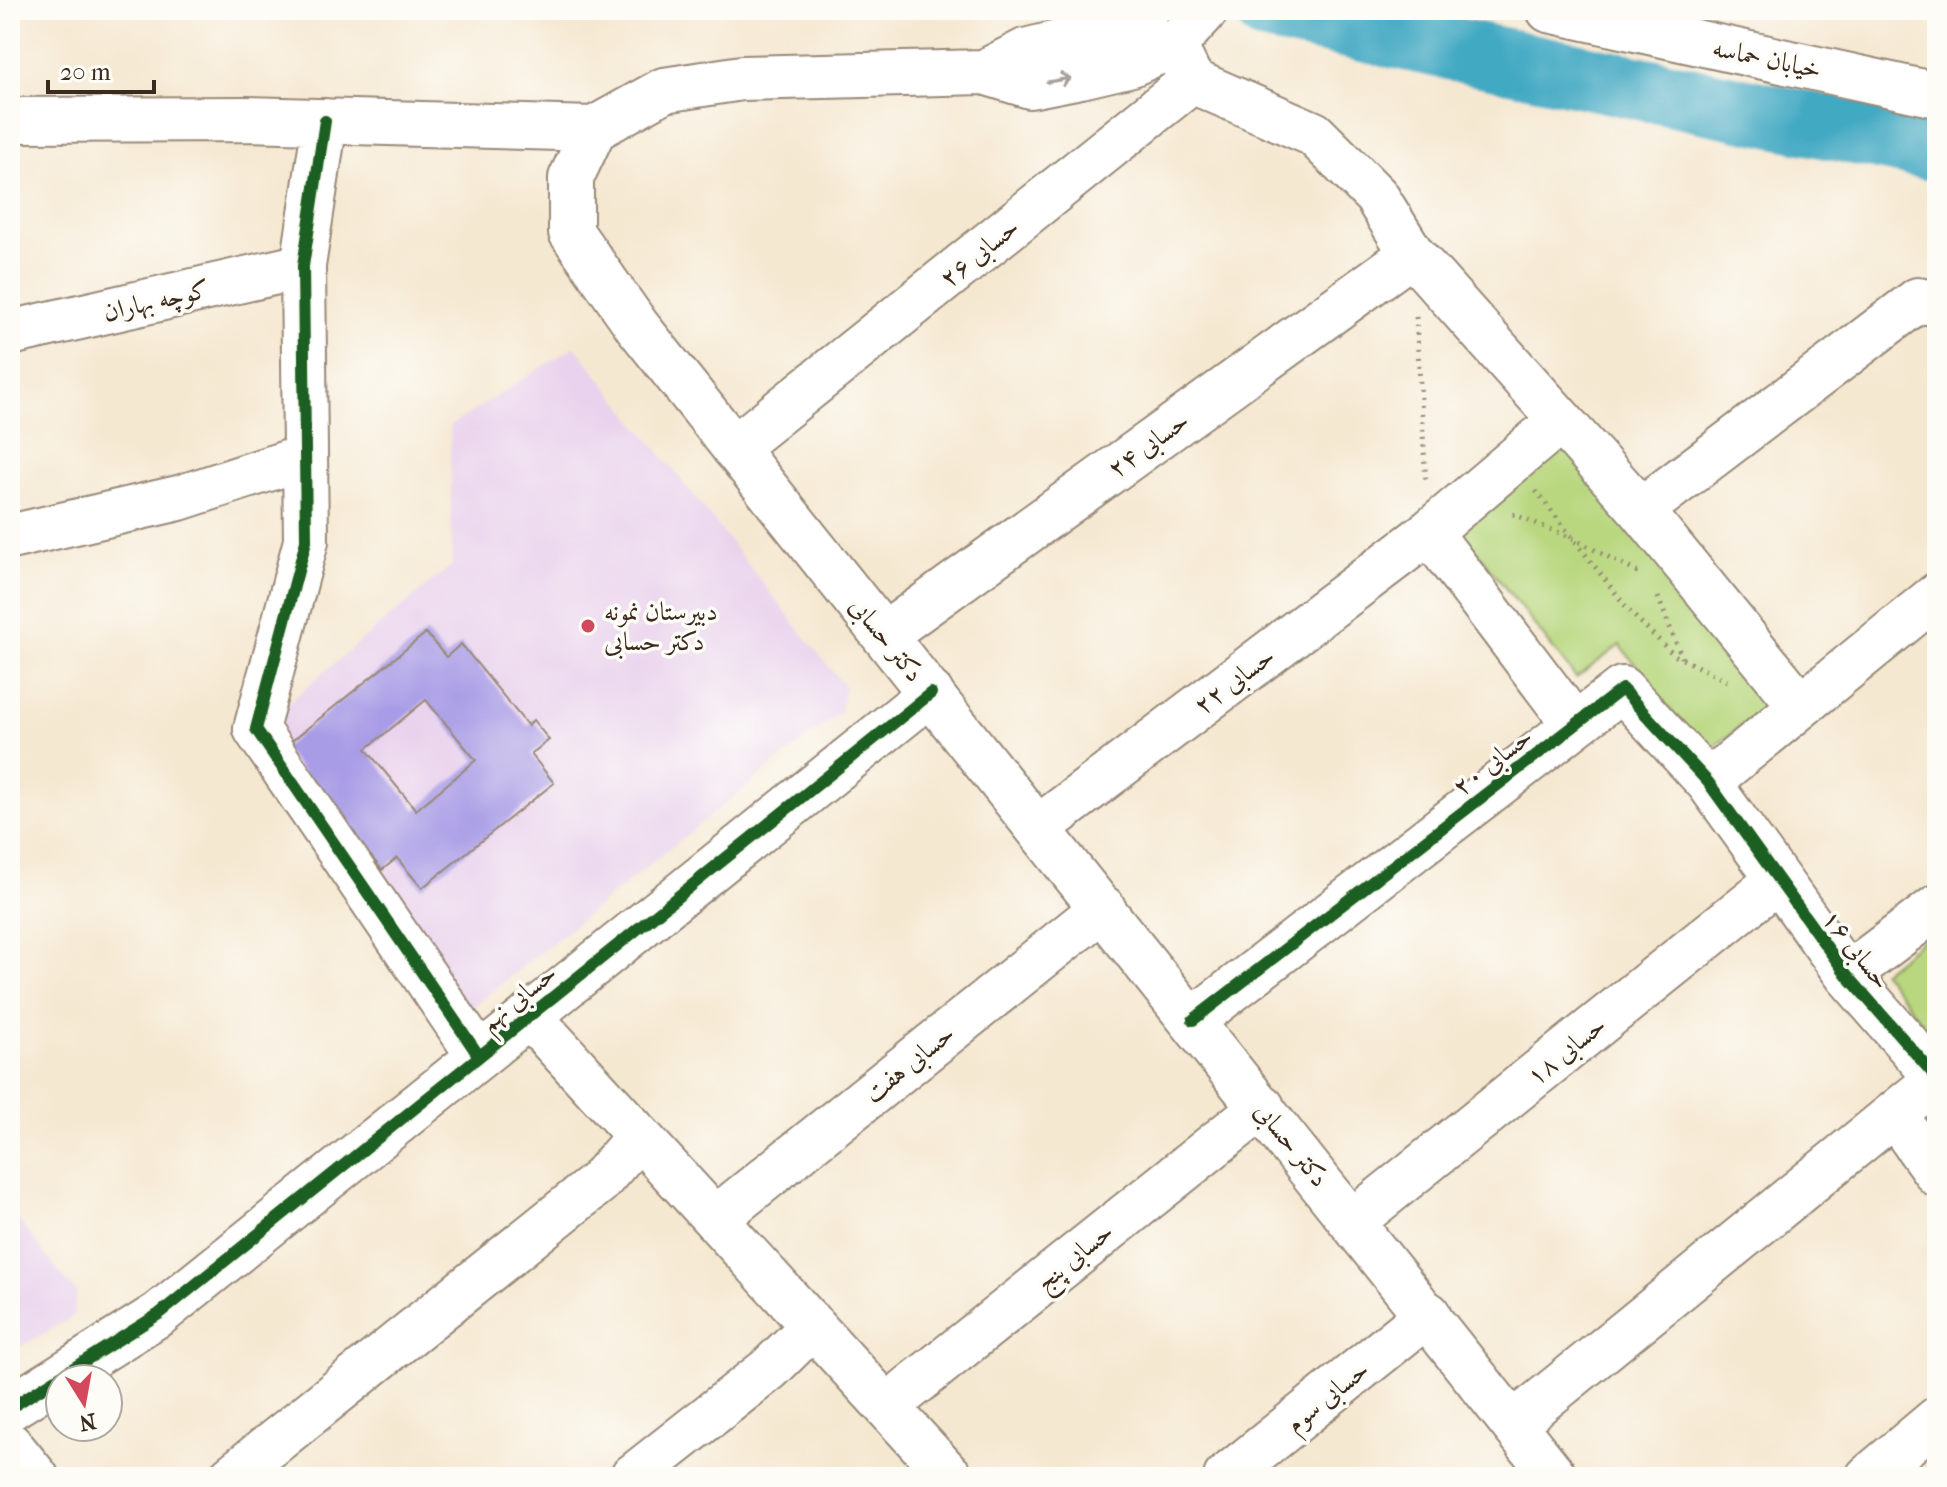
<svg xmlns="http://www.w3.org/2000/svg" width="1947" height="1487" viewBox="0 0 1947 1487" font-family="'IM FELL French Canon',Amiri,serif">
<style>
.built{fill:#e9d2ed}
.green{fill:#b8d77e;stroke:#7a804e;stroke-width:2}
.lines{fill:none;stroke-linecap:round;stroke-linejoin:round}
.river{stroke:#43a9c3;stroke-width:64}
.building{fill:#a99ce6;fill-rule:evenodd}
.minor-casing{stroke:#988978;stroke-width:48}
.major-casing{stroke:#988978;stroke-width:48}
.path{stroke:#988978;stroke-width:5;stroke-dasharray:2 6;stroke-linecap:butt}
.minor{stroke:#fff;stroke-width:44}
.major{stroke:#fff;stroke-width:44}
.cycleway-casing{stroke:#fdfcf7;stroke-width:17}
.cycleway{stroke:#1b5e20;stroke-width:12}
.oneway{stroke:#a79f9a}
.poi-dot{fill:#d1495b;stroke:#fdfcf7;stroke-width:3}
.labels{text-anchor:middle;stroke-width:7;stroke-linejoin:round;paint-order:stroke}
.street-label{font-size:26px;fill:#3b2a1e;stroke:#fdfcf7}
.poi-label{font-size:26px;fill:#3b2a1e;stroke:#fdfcf7;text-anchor:start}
</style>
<rect width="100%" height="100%" fill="#fdfcf7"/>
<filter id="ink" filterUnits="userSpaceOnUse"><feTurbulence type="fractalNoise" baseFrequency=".0125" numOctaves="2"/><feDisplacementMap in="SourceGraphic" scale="16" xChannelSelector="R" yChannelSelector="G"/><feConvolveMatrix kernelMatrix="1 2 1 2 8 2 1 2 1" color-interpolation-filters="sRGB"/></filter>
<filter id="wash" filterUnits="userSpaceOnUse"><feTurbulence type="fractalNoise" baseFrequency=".006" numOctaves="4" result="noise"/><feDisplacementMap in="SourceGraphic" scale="32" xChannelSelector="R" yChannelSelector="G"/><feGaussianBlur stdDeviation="1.8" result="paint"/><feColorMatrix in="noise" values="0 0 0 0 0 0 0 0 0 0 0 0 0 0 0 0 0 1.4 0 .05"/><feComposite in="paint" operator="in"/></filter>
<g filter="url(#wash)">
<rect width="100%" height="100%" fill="#f5e8d1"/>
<path class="built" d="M575 346 845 687 840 712 467 1011 256 729 452 565 450 426Z
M10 1210 77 1294 73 1316 10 1353Z"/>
<path class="green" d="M1561 438 1769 704 1705 754 1620 645 1576 678 1453 521Z
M1937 928V1041L1882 972Z"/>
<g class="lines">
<path class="river" d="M1267 10 1937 150"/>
</g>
<g id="blocks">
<path class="building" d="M426 633 446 657 461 644 528 726 533 720 549 740 531 754 554 783 422 888 397 858 382 870 283 748ZM426 700 476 760 416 810 366 749Z"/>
</g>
</g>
<g filter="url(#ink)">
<use href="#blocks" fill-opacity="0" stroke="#988978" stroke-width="2"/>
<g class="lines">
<defs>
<path id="minor" d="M1192 81 1314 134 1376 196 1412 254 1641 510 1801 706
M10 120 247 119 594 129
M325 121 303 266 306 541 256 729 479 1056
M10 333 303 266
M734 448 1192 81 1180 57
M1641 510 1918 300 1937 304
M1429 532 1575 725
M10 537 179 498 305 457
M884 635 1412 254
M1708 782 1937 595
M1038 828 1429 532 1560 421
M1847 975 1937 907
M529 1016 951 1477
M1193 1020 1622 689 1708 782 1847 975 1937 1078
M1894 1114 1937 1174
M715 1219 1103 908
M1353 1221 1778 880
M10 1408 159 1314 931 693
M889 1408 906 1391 1262 1107
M1513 1424 1937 1079
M10 1445 36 1477
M231 1477 599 1182 639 1136
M632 1477 769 1369 813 1326
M1226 1477 1428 1314
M1868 1477 1937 1419"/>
<path id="major" d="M1206 10 1174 45 1132 64 1081 76 1030 86 984 72 742 78 664 90 594 129 571 178V232L637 326 1555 1477
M1549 10 1937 95
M984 72 1025 51 1124 27 1147 10"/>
</defs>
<use href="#minor" class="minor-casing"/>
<use href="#major" class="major-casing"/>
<path class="path" d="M1416 317 1426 483
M1536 491 1631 613 1674 655 1727 681
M1513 514 1570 537 1641 574
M1658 597 1682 658"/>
<use href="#minor" class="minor"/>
<use href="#major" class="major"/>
<defs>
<path id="cycleway" d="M325 121 303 266 306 541 256 729 479 1056
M1193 1020 1622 689 1708 782 1847 975 1937 1078
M10 1408 159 1314 931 693"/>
</defs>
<use href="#cycleway" class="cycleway-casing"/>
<use href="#cycleway" class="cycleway"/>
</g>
<defs><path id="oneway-shaft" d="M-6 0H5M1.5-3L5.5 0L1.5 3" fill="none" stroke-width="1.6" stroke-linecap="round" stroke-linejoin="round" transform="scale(2)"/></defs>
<use class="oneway" href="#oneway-shaft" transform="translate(1059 80) rotate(-10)"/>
</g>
<circle class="poi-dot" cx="588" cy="626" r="8"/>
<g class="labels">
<g class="street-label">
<text transform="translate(1767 58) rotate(12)" y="9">خیابان حماسه</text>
<text transform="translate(979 252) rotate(-39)" y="9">حسابی ۲۶</text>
<text transform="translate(156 300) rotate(-13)" y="9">کوچه بهاران</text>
<text transform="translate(1148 444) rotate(-36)" y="9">حسابی ۲۴</text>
<text transform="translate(887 639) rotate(51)" y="9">دکتر حسابی</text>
<text transform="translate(1234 680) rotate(-37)" y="9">حسابی ۲۲</text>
<text transform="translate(1492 761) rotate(-38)" y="9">حسابی ۲۰</text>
<text transform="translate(1857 949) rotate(52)" y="9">حسابی ۱۶</text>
<text transform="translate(518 997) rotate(-39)" y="9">حسابی نهم</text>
<text transform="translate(1566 1050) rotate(-39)" y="9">حسابی ۱۸</text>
<text transform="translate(909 1063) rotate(-39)" y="9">حسابی هفت</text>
<text transform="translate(1292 1144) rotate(51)" y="9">دکتر حسابی</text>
<text transform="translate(1074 1256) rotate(-39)" y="9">حسابی پنج</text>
<text transform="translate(1327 1396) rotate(-39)" y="9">حسابی سوم</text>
</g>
<g class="poi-label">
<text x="604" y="620">دبیرستان نمونه<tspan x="604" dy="30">دکتر حسابی</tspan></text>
</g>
</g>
<rect width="1947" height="1487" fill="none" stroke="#fdfcf7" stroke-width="40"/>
<g transform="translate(84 1403) rotate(169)"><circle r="38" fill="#fdfcf7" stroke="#afa8a0" stroke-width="2"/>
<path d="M0-6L14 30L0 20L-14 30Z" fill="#d1495b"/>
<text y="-12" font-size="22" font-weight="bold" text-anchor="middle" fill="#3b2a1e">N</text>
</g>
<path d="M48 80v12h106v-12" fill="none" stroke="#3b2a1e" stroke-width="4"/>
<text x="60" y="80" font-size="24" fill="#3b2a1e" stroke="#fdfcf7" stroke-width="6" paint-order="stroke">20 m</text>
</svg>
